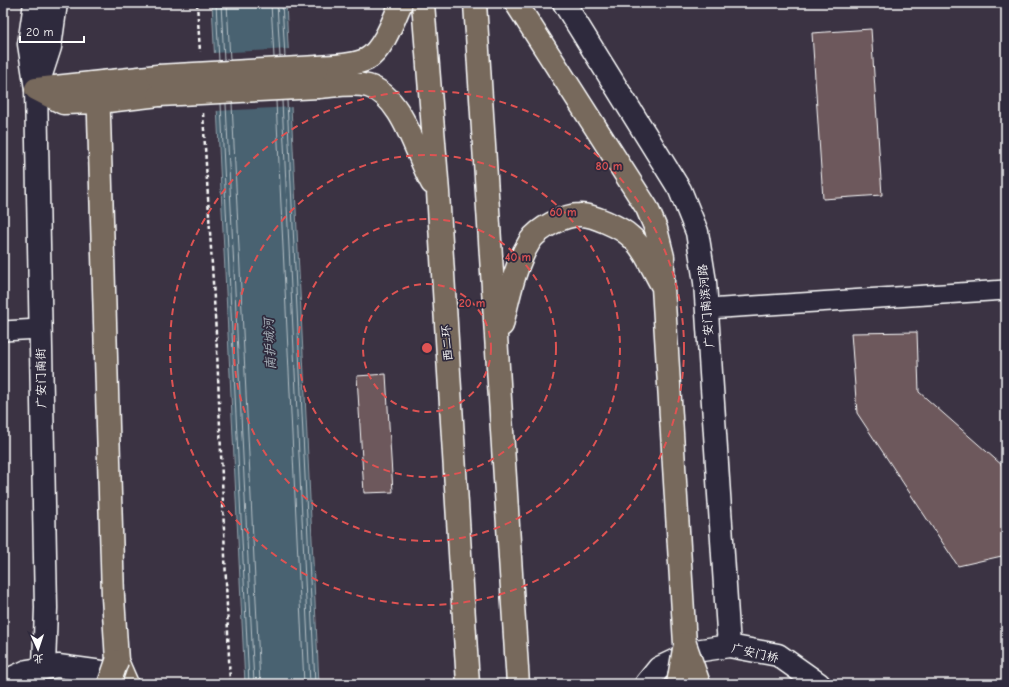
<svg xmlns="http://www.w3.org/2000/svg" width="1009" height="687" viewBox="0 0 1009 687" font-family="'Comic Neue','LXGW WenKai TC',sans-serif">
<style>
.water{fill:#496271;stroke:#92a1aa}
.pier{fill:#3b3343}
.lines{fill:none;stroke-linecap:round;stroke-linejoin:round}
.shore{stroke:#b6c0c6;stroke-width:1}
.building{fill:#6d585b;stroke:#fff}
.street-casing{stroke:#fff;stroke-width:22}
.secondary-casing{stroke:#fff;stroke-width:25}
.highway-casing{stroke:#fff;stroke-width:25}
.path{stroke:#fff;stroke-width:2.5;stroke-dasharray:4 3;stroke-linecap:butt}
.street{stroke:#2f2a3d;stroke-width:19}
.secondary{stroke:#2f2a3d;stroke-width:22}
.highway{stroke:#77695c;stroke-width:22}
.highway-bridge-casing{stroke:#fff;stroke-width:25;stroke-linecap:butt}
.highway-bridge{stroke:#77695c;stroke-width:22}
.ring{fill:none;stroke:#de5353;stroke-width:2;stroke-dasharray:7 5}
.labels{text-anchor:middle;stroke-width:3.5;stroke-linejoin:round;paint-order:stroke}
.street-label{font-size:12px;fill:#fff;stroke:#2f2a3d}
.water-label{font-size:13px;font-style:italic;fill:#adb8bf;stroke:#2f2a3d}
.centre{fill:#de5353;stroke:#2f2a3d;stroke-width:2}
.ring-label{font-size:12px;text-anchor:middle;font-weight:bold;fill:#de5353;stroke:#2f2a3d;stroke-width:3.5;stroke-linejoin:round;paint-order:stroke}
</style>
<rect width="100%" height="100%" fill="#3b3343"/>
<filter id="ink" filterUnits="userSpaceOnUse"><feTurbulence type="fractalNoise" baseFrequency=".025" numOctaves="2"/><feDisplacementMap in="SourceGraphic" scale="8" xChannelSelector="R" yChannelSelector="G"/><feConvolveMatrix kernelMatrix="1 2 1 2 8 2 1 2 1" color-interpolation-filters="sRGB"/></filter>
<g filter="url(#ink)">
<path class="water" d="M212 3H286L319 684H245Z"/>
<path class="pier" d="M290 49 293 107 215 111 213 53Z"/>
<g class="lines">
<path class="shore" d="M216 3 219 61
M221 3 224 60
M227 3 230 60
M271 3 274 57
M277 3 280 57
M282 3 285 57
M276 101 304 684
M282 101 310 684
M287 101 315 684
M232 103 260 684
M221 104 249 684
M226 104 254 684"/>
</g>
<path class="building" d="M871 29 882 195 823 199 812 33Z
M917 332 919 392 1003 466 1006 507V555L958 566 857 413 851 333Z
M386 374 393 492 364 493 357 376Z
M1004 480H1006V507Z"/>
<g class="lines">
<defs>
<path id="street" d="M707 309 1006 290
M3 331 39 329"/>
<path id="secondary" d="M35 3 29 44 36 89 46 608 44 667
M564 3 680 190 697 232 705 282 729 646
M38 84 50 47 56 3
M3 682 27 671 58 666 102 672 123 684
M646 684 659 668 695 651 729 646 778 655 819 684"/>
<path id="highway" d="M423 3 438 192 468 684
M475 3 518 684
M516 3 647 208 656 229 663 257V287L685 644
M318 67C333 66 353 66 367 59 383 50 394 19 401 3
M98 83 113 597 117 661 127 684
M319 87C334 86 353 82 368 86 403 96 416 155 432 183
M36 89 63 103 99 102 159 95
M36 89 158 76
M502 325C509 296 514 267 530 241 539 228 564 215 580 215 591 214 622 228 630 236 645 248 653 271 663 287"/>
</defs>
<use href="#street" class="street-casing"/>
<use href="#secondary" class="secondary-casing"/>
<use href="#highway" class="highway-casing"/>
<path class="path" d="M197 3 200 52
M203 113 217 350 230 684"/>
<use href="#street" class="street"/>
<use href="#secondary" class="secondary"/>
<use href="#highway" class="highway"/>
<defs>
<path id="highway-bridge" d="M158 76 318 67
M159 95 319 87
M685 644 699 684
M109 684 117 661
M678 684 684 649"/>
</defs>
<use href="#highway-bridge" class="highway-bridge-casing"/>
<use href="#highway-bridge" class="highway-bridge"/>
</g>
</g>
<g class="ring">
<circle cx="427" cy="348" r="64"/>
<circle cx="427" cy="348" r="129"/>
<circle cx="427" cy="348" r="193"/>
<circle cx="427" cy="348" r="257"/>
</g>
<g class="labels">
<g class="street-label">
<text transform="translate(706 306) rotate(-95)" y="4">广安门南滨河路</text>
<text transform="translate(447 343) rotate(-94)" y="4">西二环</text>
<text transform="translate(41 378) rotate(-91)" y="4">广安门南街</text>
<text transform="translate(755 653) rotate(13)" y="4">广安门桥</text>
</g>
<g class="water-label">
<text transform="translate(269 344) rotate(-93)" y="5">南护城河</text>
</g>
</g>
<circle cx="427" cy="348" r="6" class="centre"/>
<g class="ring-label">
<text x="609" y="170">80 m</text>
<text x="563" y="216">60 m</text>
<text x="518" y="261">40 m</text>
<text x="472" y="307">20 m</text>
</g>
<rect width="1009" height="687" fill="none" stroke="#2f2a3d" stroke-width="16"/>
<rect x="8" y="8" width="993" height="671" fill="none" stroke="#fff" stroke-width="1.5" filter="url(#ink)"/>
<g transform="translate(38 649) rotate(177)" stroke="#2f2a3d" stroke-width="3" paint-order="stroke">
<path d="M0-3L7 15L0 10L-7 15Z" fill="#ffffff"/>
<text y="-6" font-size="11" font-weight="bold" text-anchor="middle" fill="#ffffff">北</text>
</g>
<path d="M20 36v6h64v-6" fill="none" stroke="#ffffff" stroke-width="2"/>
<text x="26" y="36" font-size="12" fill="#ffffff" stroke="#2f2a3d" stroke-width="3" paint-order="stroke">20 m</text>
</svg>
